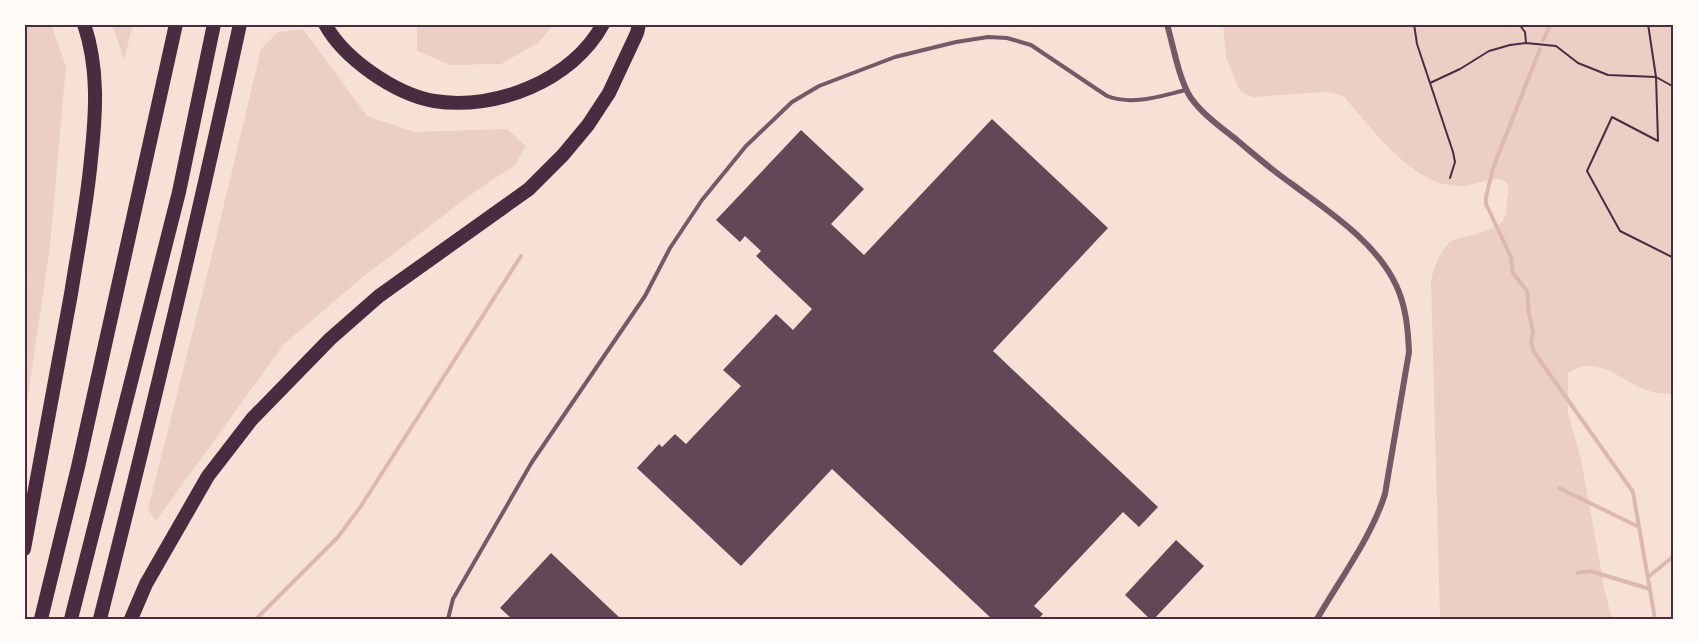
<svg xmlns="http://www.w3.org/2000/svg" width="1698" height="643" viewBox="0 0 1698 643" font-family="'Nunito Sans',sans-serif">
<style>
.green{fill:#ebcfc5}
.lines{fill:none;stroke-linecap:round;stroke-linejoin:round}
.stream{stroke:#dcb8b0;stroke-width:4}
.building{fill:#644757}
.path{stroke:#4a2c40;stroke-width:2}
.service{stroke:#755966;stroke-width:4}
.minor{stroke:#755966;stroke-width:6}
.motorway{stroke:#4a2c40;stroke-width:14}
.neatline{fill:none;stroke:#4a2c40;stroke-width:2}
</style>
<rect width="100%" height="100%" fill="#f7e1d7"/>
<path class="green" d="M24 24H51L66 67 50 246 24 424Z
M112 24H133L124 60Z
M417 24H554L538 43 501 64 450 65 417 51Z
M1223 24H1578L1580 27H1588L1593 24H1674V394C1664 394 1656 393 1646 390 1626 383 1604 361 1581 367 1577 368 1572 371 1568 373V413L1581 459 1605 592 1612 619H1440L1431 280C1434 267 1441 249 1451 241 1463 237 1494 231 1502 222 1507 216 1507 207 1507 200 1508 194 1510 186 1506 182 1500 174 1475 184 1466 186 1459 187 1451 185 1443 184 1405 174 1370 126 1344 97L1332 93 1323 92 1253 97 1245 94 1239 89 1226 57Z
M303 29 367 116 415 132 507 129 526 146 515 165 473 193 364 276 284 344 156 521 148 509 211 259 261 49 278 32Z"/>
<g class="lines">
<path class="stream" d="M1543 40 1551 24
M1540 49 1493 168 1486 197V204L1511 257 1513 273 1527 291 1529 314 1533 332 1531 342 1534 352 1633 492 1655 619
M1559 488 1639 527
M1578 573 1590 571 1650 589
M1648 577 1674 556
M256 619 338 537 361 506 521 256"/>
</g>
<path class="building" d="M992 119 1108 228 993 351 1158 507 1139 527 1123 512 1034 606 1043 614 1038 619H992L832 469 741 566 637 468 659 444 662 447 675 434 686 444 741 386 723 370 776 314 793 330 812 309 756 256 761 251 745 236 740 242 716 220 801 130 864 189 831 224 864 255Z
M1176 540 1204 566 1154 619H1150L1125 595Z
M551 553 621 619H512L500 608Z"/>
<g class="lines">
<path class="path" d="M1414 24 1417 44 1453 152 1455 162 1450 178
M1519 24 1525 32 1526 43
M1648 24 1656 77 1658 141 1612 117 1587 171 1620 231 1674 258
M1430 83 1460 69 1489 51 1510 45 1526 43 1556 46 1578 63 1608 75 1656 77 1674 87
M24 84 25 131
M24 130 25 131 24 145"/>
<path class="service" d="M448 619 453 599 532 462 645 296 670 248 702 200 746 146 792 102 819 86 895 57 956 42 988 37 1007 38 1031 45 1107 96C1133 106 1160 96 1186 90"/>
<path class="minor" d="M1167 24C1173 45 1179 80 1191 98 1203 115 1222 128 1238 141 1256 156 1273 171 1292 184 1329 212 1376 242 1396 285 1406 306 1408 329 1409 352L1385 494C1372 536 1339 581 1317 619"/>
<path class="motorway" d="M325 24C344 59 395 94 434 101 496 111 573 80 603 24
M24 549C40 464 56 379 71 294 78 249 87 204 91 159 96 114 99 68 84 24
M41 619 78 467 176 24
M71 619 179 192 214 24
M100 619C150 421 197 223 240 24
M131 619 146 584 208 476 252 419 330 339 379 296 529 189 563 155 588 125 609 93 637 33 639 24"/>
</g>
<rect width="1698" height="643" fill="none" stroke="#fffaf5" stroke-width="51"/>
<rect x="26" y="26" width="1646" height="592" class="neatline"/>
</svg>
